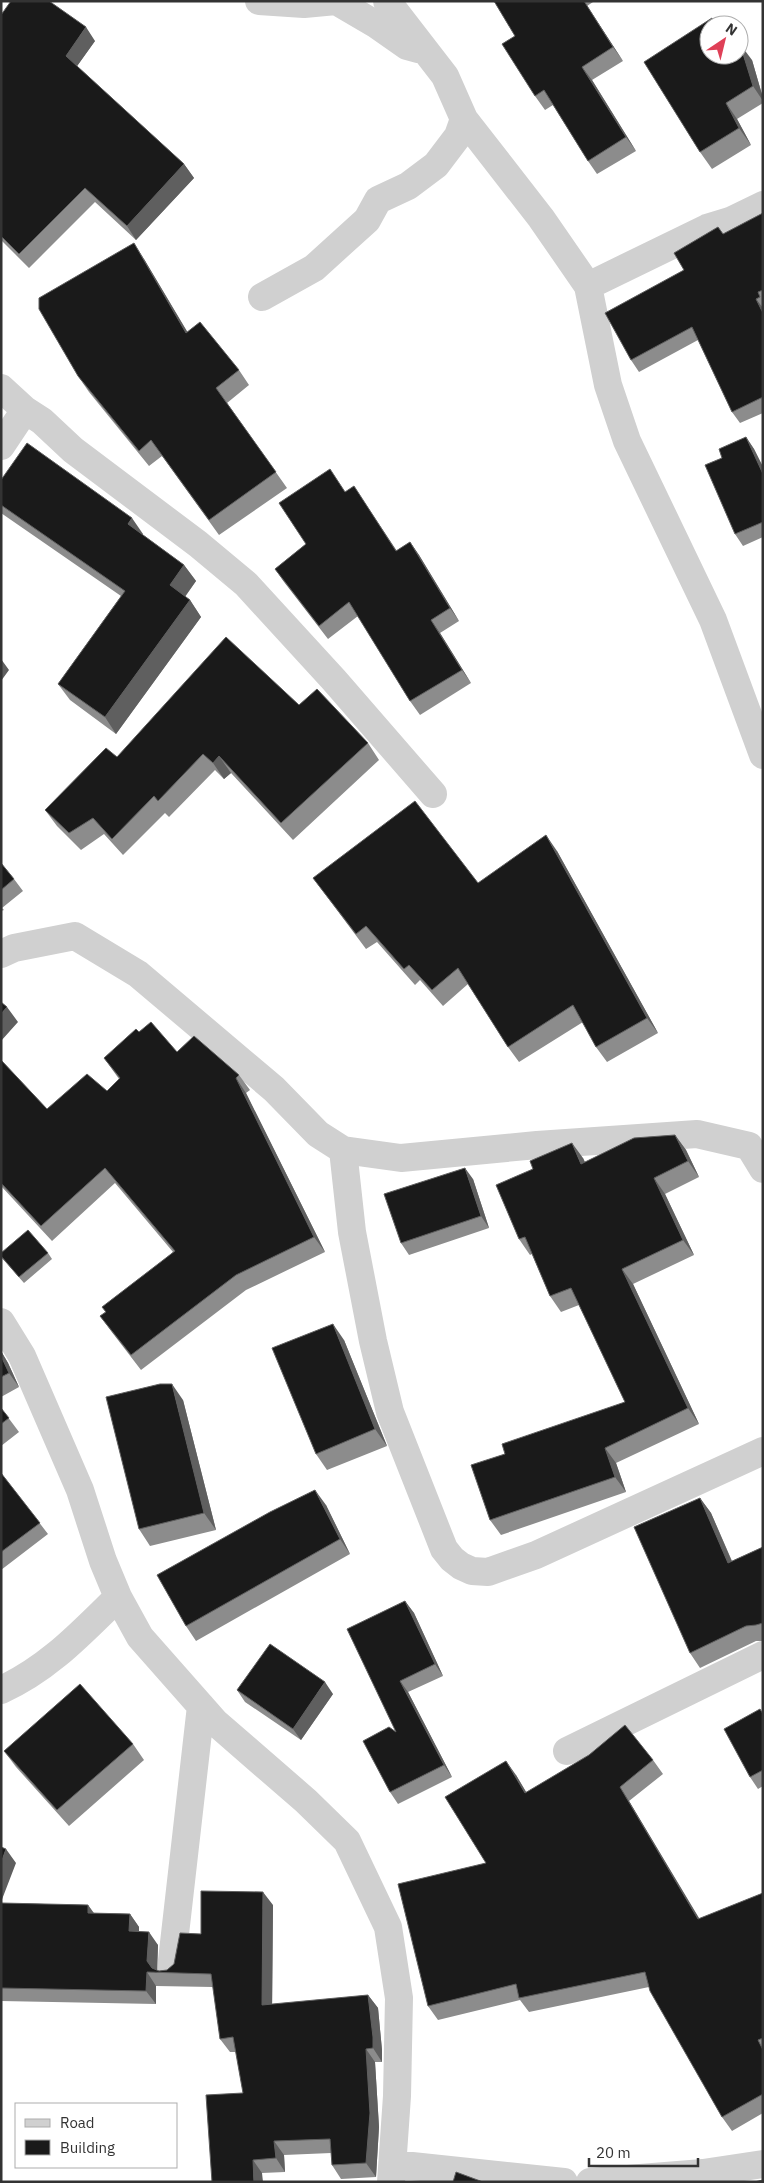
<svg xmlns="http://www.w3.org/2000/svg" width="764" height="2183" viewBox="0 0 764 2183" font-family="'IBM Plex Sans',sans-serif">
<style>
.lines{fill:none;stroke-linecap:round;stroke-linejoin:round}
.street{stroke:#d0d0d0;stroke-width:28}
.wall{fill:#8c8c8c}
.shaded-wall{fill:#5f5f5f}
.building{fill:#1a1a1a;stroke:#5f5f5f}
</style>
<rect width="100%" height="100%" fill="#fff"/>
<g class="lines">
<path class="street" d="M259 1 304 4 336 1 377 25 407 46 418 49
M387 1 445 76 464 119 541 218 588 286 608 385 627 441 713 620 763 755
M588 286 707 228 730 221 763 205
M262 297 314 268 367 220 378 200 408 186 436 165 458 136 464 119
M1 388 25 410 42 421 73 450 198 544 246 584 334 680 433 794
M1 446 25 410
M1 954 14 948 75 936 138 974 274 1089 318 1134 343 1150 401 1158 537 1145 697 1134 749 1146 763 1169
M343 1150 352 1232 373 1341 390 1412 444 1549 452 1559 461 1566 472 1571 488 1572 536 1555 763 1451
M1 1322 22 1356 80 1490 103 1561 118 1597 140 1637 215 1722 306 1801 347 1841 388 1927 399 1998 397 2096 391 2182
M1 1690C49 1668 81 1633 118 1597
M567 1751 763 1655
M171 1969 201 1706
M393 2164 564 2182
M590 2182 703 2173 763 2164"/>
</g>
<path class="wall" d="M494 1H593V2L587 6 623 61 592 80 636 151 597 174 588 161 553 105 545 110 535 96 515 36Z
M1 15 95 41 77 66 184 164 194 178 136 240 95 202 29 268 1 240Z
M752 60 763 98V103L737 119 751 145 712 169 700 152 644 62Z
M763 213V413L740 423 732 412 698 340 639 372 631 360 684 270 718 227 723 234Z
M144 259 187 332 239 370 249 385 227 403 287 488 219 535 162 456 149 466 89 392 78 376Z
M746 437 754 449 763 467V537L743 546 735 534 722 458Z
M1 480 143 534V535L184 565 196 581 185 597 190 600 201 617 116 734 70 700 58 684 121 596 1 513Z
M346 492 363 500 397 551 410 542 419 555 459 621 440 633 471 683 420 715 410 701 358 616 328 639 284 582 275 569 306 544Z
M299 705 368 743 379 760 293 840 231 773 224 779 215 770 169 817 165 813 123 855 104 834 81 850 57 826 45 810 117 757Z
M557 851 658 1033 607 1062 596 1047 583 1022 519 1062 508 1047 468 984 443 1006 420 980 415 985 377 942 366 949 313 878 478 883Z
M1 863 14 879 23 891 2 908 4 910 1 911Z
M139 1032 177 1052 239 1075 250 1090 246 1093 325 1252 246 1290 141 1370 111 1331 100 1316 105 1312 173 1252 115 1183 52 1241 1 1186V1060L47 1109 107 1091 119 1079 104 1058Z
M675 1135 686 1150 699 1177 665 1194 694 1255 633 1284 699 1424 616 1463 626 1492 501 1535 490 1520 505 1454 625 1402 579 1305 561 1312 550 1296 532 1254 530 1255 519 1239 583 1158 585 1162Z
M473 1179 489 1228 409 1255 401 1243Z
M48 1253 52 1259 24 1283 1 1257Z
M344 1340 387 1446 327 1470 316 1454Z
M1 1351 8 1363 19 1387 1 1397Z
M183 1400 216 1530 150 1546 139 1529Z
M1 1408 19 1432 1 1446Z
M1 1473 48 1534 1 1570Z
M700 1498 711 1513 732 1561 763 1547V1641H756L700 1668 690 1653Z
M326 1505 350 1554 196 1641 186 1626Z
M405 1601 414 1613 443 1676 408 1692 452 1777 398 1804 390 1792 396 1732Z
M237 1690 333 1694 301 1740 245 1702Z
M763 1713V1786L758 1789 750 1777Z
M133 1744 144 1760 69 1826 16 1767 4 1751Z
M653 1760 663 1774 629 1801 699 1919 763 1893V2113L732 2131 722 2117 649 1987 529 2012 520 2000 438 2020 428 2006 486 1863 516 1775 526 1792Z
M1 1903 88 1905 94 1913 130 1914 139 1927V1932L158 1945 157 1970 159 1971 167 1970 174 1964 201 1934 273 1905 272 2005 368 1995 378 2008 382 2050V2062H375L379 2127 376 2177 341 2179 332 2165 331 2153 284 2155 285 2172 262 2173 212 2182 243 2093 236 2052H230L220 2039 213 1987 156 1986V2004L1 2001Z"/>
<path class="shaded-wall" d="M584 1 623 61 613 47Z
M86 27 95 41 75 69 66 56Z
M740 44 752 60 763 98V101L753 86Z
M582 67 592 80 636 151 626 137Z
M726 103 737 119 751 145 739 128Z
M184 164 194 178 136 240 127 226Z
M134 243 144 259 197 348 186 333Z
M756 299 763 308V313Z
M746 437 754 449 763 467V474Z
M132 518 143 534 139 540 128 524Z
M410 542 419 555 459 621 450 608Z
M184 565 196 581 181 602 170 585Z
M190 600 201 617 116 734 105 717Z
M431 620 440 633 471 683 462 670Z
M1 659 9 670 1 681Z
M219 756 231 773 224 779 213 763Z
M546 835 557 851 658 1033 647 1018Z
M7 1007 18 1022 1 1041V1014Z
M236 1078 246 1093 325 1252 314 1237Z
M675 1135 686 1150 699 1177 688 1161Z
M572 1143 583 1158 592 1179 581 1164Z
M465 1168 473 1179 489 1228 481 1216Z
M654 1178 665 1194 694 1255 683 1240Z
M622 1269 633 1284 699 1424 688 1408Z
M333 1324 344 1340 387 1446 375 1429Z
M1 1351 8 1363 19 1387 9 1373 1 1356Z
M172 1384 183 1400 216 1530 204 1513Z
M605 1448 616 1463 626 1492 615 1477Z
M315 1490 326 1505 350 1554 340 1539Z
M700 1498 711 1513 739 1578 728 1563Z
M405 1601 414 1613 443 1676 435 1664Z
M400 1681 408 1692 452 1777 444 1765Z
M325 1682 333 1694 301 1740 293 1729Z
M506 1761 516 1775 535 1807 525 1793Z
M620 1787 629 1801 708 1933 698 1919Z
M6 1849 16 1863 1 1902V1863Z
M263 1892 273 1905 272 2019 262 2005Z
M88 1905 97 1918 88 1913Z
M130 1914 139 1927V1945L129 1931Z
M149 1932 158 1945 157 1973H155L147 1961Z
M147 1972 156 1986V2004L146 1991Z
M368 1995 378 2008 382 2050V2062L373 2048Z
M366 2049 375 2062 379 2127 376 2177 366 2163Z
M274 2141 284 2155 285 2172 276 2158Z
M253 2160 262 2173 263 2182H254Z"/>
<path class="building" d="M11 1H49L86 27 66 56 184 164 127 226 85 188 19 254 1 236V15Z
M494 1H584L613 47 582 67 626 137 588 161 544 90 535 96 502 44 515 36Z
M712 18 719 25H709V55H739V43L740 44 753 86 726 103 739 128 700 152 644 62Z
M763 213V290L758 292 760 297 756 299 763 313V397L732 412 692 327 631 360 605 313 684 270 674 253 718 227 723 234Z
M134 243 186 333 200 322 239 370 216 388 276 472 209 520 151 440 139 451 78 376 39 309V298Z
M746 437 763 474V522L735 534 705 465 722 458 719 449Z
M27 443 132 518 128 524 184 565 170 585 190 600 105 717 58 684 125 591 1 505V480Z
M330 469 345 492 354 486 396 551 410 542 450 608 431 620 462 670 410 701 349 602 319 626 275 569 306 544 279 503Z
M226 637 299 705 317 689 368 743 281 823 219 756 213 763 203 754 158 801 154 796 112 839 93 818 69 833 45 810 106 748 117 757Z
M415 801 478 883 546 835 647 1018 596 1047 573 1005 508 1047 458 968 432 990 409 965 404 969 366 926 356 934 313 878Z
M1 863 14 879 1 890Z
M1 1002 7 1007 1 1014Z
M151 1022 177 1052 194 1036 239 1075 236 1078 314 1237 236 1275 131 1355 100 1316 106 1312 102 1307 175 1251 105 1168 41 1226 1 1183V1060L47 1109 87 1074 107 1091 120 1078 104 1058 136 1029 139 1032Z
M675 1135 688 1161 654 1178 683 1240 622 1269 688 1408 605 1448 615 1477 490 1520 471 1465 505 1454 502 1444 625 1402 571 1288 550 1296 525 1237 519 1239 496 1185 533 1169 530 1161 572 1143 581 1164 634 1138Z
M465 1168 481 1216 401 1243 384 1194Z
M28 1230 48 1253 19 1277 1 1256V1253Z
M333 1324 375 1429 316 1454 272 1348Z
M1 1356 9 1373 1 1377Z
M160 1384H172L204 1513 139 1529 106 1397Z
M1 1408 9 1418 1 1424Z
M1 1473 40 1523 1 1552Z
M315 1490 340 1539 186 1626 157 1575 270 1512Z
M700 1498 728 1563 763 1547V1623L756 1625 746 1626 690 1653 634 1527Z
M405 1601 435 1664 400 1681 444 1765 390 1792 363 1741 389 1727 396 1732 347 1629Z
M270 1644 325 1682 293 1729 237 1690Z
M80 1684 133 1744 57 1810 4 1751Z
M760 1709 763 1714V1770L750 1777 724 1729Z
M625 1725 653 1760 620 1787 698 1919 763 1893V2038L758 2040 763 2050V2094L722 2117 650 1991 645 1972 519 1998 516 1984 428 2006 398 1884 486 1863 445 1797 506 1761 525 1793 589 1755Z
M1 1847 6 1849 1 1863Z
M201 1891 263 1892 262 2005 368 1995 373 2037V2048L366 2049 370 2113 366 2163 332 2165 330 2139 274 2141 276 2158 253 2160 254 2182H212L206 2095 243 2093 233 2037 220 2039 211 1974 147 1972 146 1991 1 1988V1903L88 1905V1913L130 1914 129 1931 149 1932 147 1961 152 1968 159 1971 167 1970 174 1964 180 1933 201 1934Z
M456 2172 483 2182H453Z
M763 2180V2182H754Z"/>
<rect width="764" height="2183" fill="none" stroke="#333333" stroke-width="5"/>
<rect x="15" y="2103" width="162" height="65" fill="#ffffff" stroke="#adadad"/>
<rect x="25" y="2119" width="25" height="8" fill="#d0d0d0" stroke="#adadad"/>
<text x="60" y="2128" font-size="15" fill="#333333">Road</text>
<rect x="25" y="2140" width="25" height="15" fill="#1a1a1a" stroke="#adadad"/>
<text x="60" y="2153" font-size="15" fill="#333333">Building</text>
<g transform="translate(724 40) rotate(35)"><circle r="24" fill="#ffffff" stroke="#adadad"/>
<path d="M0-4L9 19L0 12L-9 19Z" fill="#df4057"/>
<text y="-8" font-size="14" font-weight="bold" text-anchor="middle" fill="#333333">N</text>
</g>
<path d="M589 2158v8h109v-8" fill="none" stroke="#333333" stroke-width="2.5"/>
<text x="596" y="2158" font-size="15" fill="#333333" stroke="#ffffff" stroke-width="4" paint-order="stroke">20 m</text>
</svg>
